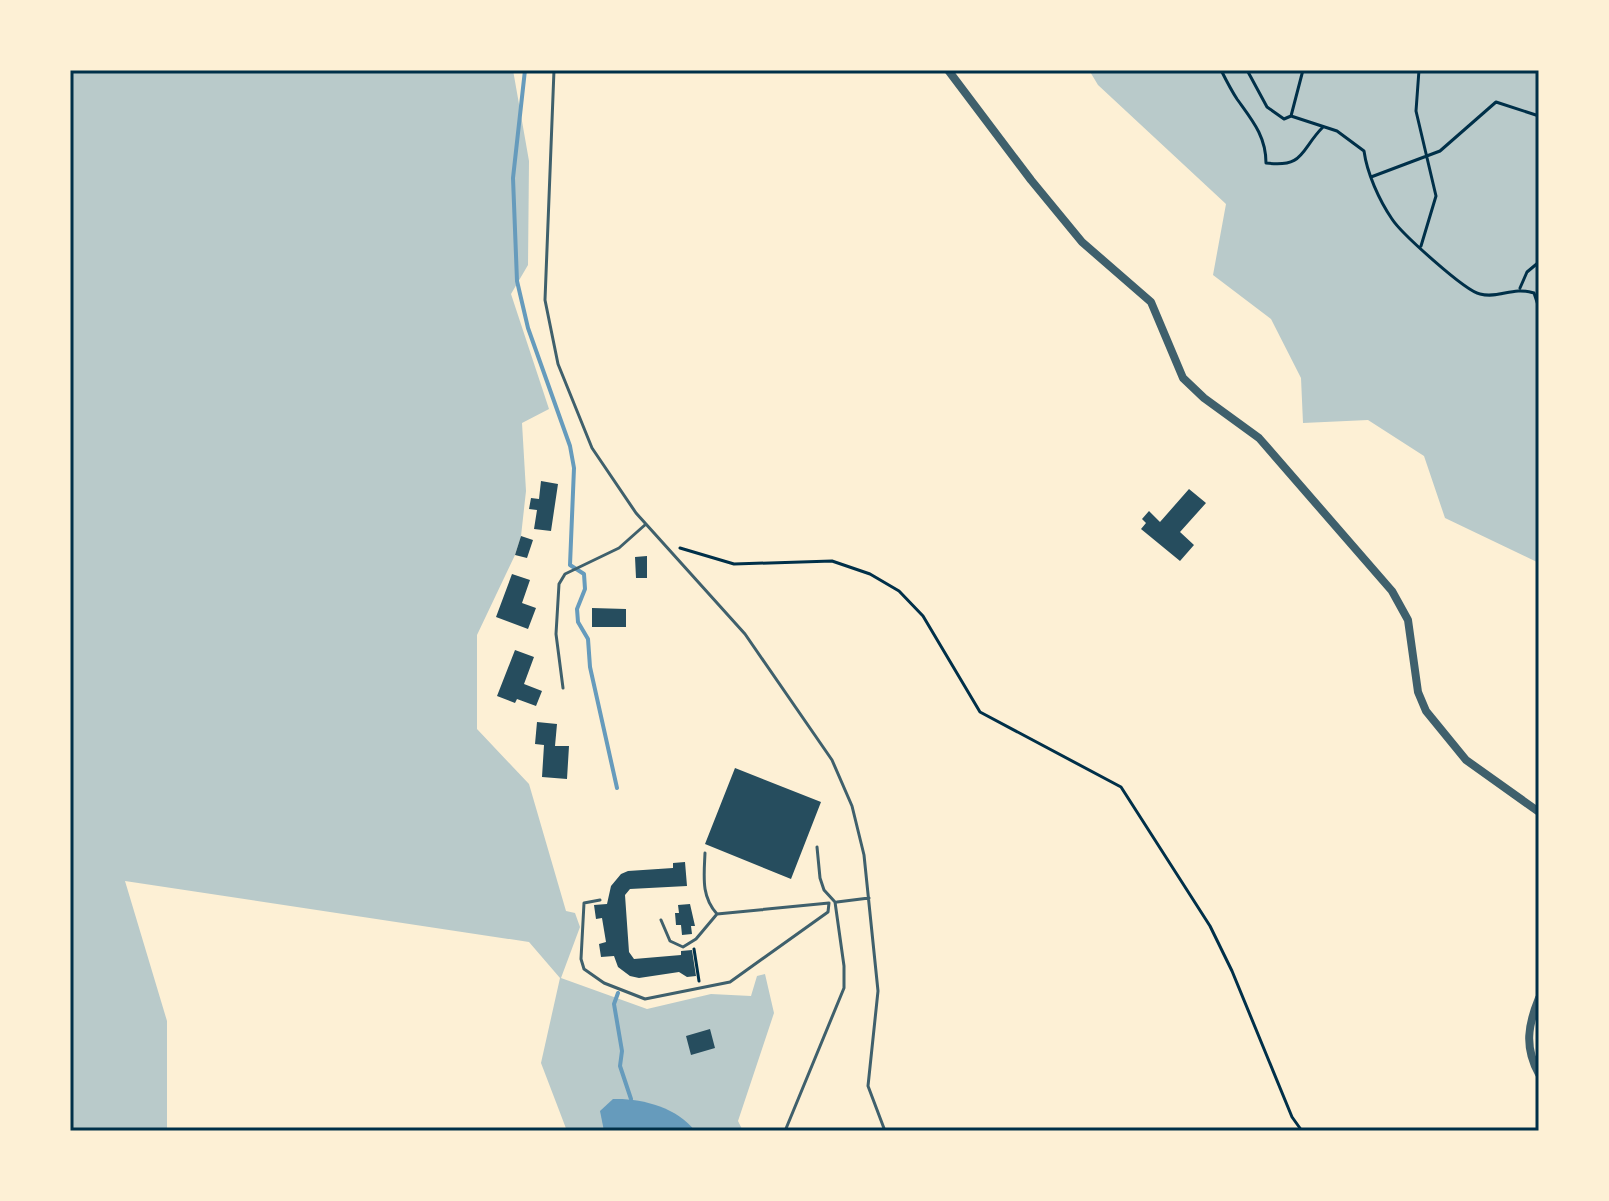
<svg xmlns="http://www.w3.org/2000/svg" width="1609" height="1201" viewBox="0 0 1609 1201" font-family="'Titillium Web',sans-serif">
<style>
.green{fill:#b9caca}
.water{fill:#669bbc}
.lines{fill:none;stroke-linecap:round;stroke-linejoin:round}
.stream{stroke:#669bbc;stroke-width:4}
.building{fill:#264d5e}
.path{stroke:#003049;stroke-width:3}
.service{stroke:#3f606c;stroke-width:3}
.tertiary{stroke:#3f606c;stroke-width:8}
.neatline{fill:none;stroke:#003049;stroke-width:3}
</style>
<rect width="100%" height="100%" fill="#fdf0d5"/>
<path class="green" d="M70 70H513L529 161 528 265 511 294 549 409 522 423 526 491 521 536 515 555 477 635V729L529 784 566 911 575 913 580 927 561 978 647 1009 711 994 751 996 757 976 765 974 774 1013 738 1121 743 1131H567L541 1063 560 978 529 942 125 881 167 1021V1131H70Z
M1089 70H1539V563L1445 518 1424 456 1368 420 1303 423 1301 378 1271 319 1213 275 1226 204 1098 85Z"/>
<path class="water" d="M613 1099C641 1098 677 1107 695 1131H604L600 1111Z"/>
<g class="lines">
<path class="stream" d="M525 70 513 178 517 281 528 328 570 446 574 468 570 565 584 574 585 589 577 609 578 622 588 639 590 667 617 788
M618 993 614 1004 622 1051 620 1066 631 1099"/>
</g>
<path class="building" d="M541 481 558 484 551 531 534 529 537 510 529 509 531 498 539 499Z
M1189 489 1206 503 1180 532 1194 545 1180 561 1141 529 1146 523 1142 519 1149 511 1160 522Z
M521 536 533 540 527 558 515 555Z
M647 556V578H636L635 557Z
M512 574 530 580 522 603 536 608 528 629 496 617Z
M592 608 626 609V627H592Z
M515 650 534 657 524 684 542 691 536 706 517 699 515 703 497 696Z
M537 722 557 724 555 746H569L567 779 542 777 544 745 535 744Z
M735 768 821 802 791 879 705 844Z
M685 862 687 886 630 889 625 895 629 952 634 959 681 955V951L692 950 696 976 687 977 679 972 639 978 630 976 618 967 614 956 601 957 599 944 606 942 602 918 596 919 594 905 607 904 611 886 621 874 628 871 673 868V863Z
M690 904 695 926H691L692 934 682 935 681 925H676L675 913H679L678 905Z
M710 1029 715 1048 691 1055 686 1036Z"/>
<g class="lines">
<path class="path" d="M1221 70C1226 80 1231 90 1237 99 1252 120 1266 136 1266 163 1305 168 1300 150 1323 127
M1247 70 1267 107 1284 119 1291 116 1303 70
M1419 70 1416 111 1436 196 1421 246
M1291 116 1337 131 1364 151C1367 173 1379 200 1392 219 1401 233 1465 291 1480 294 1500 299 1512 286 1534 293L1539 308
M1371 177 1440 151 1496 102 1539 116
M1520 288 1527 272 1539 262
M680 548 734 564 832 561 870 574 899 591 923 616 980 712 1121 787 1210 926 1232 971 1292 1117 1302 1131
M694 949 699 981"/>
<path class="service" d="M554 70 545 300 558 364 592 448 636 513 745 634 832 760 852 806 864 855 878 991 868 1086 885 1131
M563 688 556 634 559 584 565 574 619 548 646 524
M705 853C704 877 701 896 717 914
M600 900 584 903 581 959 584 969 604 983 645 999 730 982 828 912 829 903
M837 902 869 898
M661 920 670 941 683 947 696 939 717 914 829 903
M785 1131 844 988V966L835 902 824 890 820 878 817 847"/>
<path class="tertiary" d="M948 70 1031 180 1082 242 1151 302 1183 378 1204 398 1259 438 1392 591 1408 620 1418 692 1426 711 1466 760 1539 812
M1539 998C1528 1025 1524 1047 1539 1074"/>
</g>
<rect width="1609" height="1201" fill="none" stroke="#fdf0d5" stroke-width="144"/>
<rect x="72" y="72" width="1465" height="1057" class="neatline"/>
</svg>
